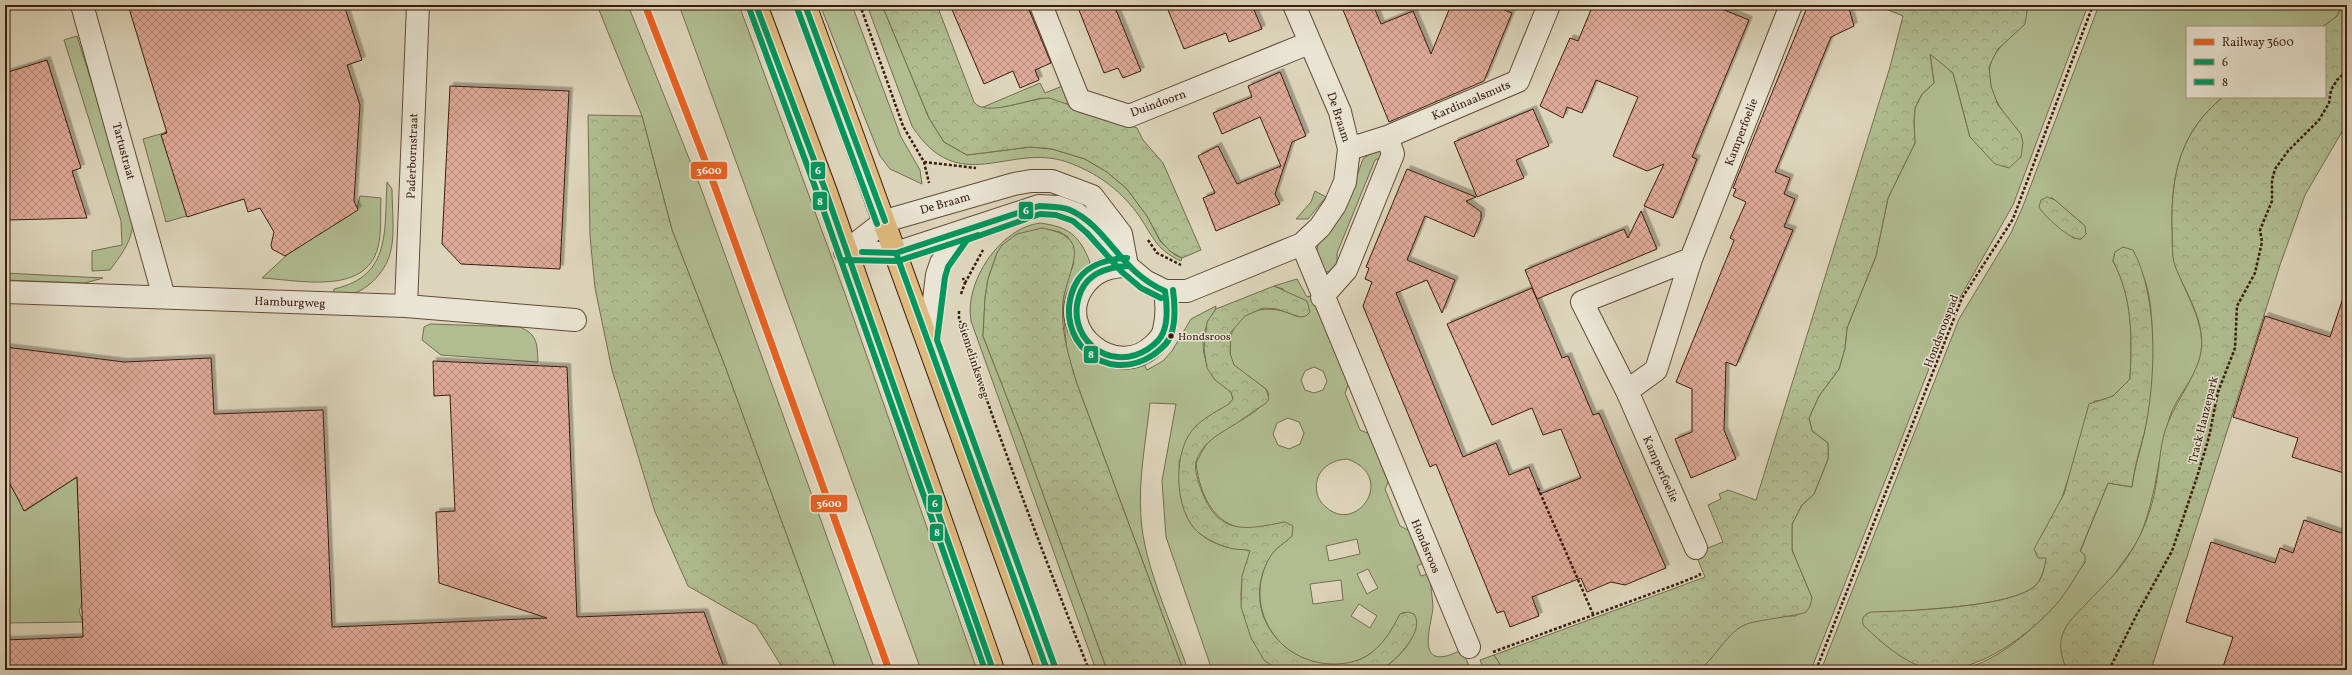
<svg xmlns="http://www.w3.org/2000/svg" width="2352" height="675" viewBox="0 0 2352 675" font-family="Vollkorn,serif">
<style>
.grass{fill:#b0bd91;stroke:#756c4f;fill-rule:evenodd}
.forest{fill:url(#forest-crowns);stroke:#756c4f}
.building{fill:url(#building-cross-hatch);stroke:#3a1c0d;filter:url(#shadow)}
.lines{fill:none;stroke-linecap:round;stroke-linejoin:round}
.minor-casing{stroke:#634a38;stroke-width:24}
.major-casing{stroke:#3a1c0d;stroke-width:24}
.path{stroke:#3a1c0d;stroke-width:2.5;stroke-dasharray:3 2;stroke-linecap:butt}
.minor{stroke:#e9e4d3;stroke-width:22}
.major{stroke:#deba7e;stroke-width:22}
.bus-1-casing{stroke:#e9e4d3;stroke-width:9}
.bus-2-casing{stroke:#e9e4d3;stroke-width:9}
.bus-1{stroke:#00965e;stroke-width:6}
.bus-2{stroke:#00965e;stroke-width:6}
.rail-1-casing{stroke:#e9e4d3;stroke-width:10}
.rail-1{stroke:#e96121;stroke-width:7}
.bus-dot{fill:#3a1c0d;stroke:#e9e4d3;stroke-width:1.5}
.labels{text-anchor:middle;stroke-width:3;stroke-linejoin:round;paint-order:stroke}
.bus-label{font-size:11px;fill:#3a1c0d;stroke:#e9e4d3;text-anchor:start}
.street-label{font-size:12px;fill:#3a1c0d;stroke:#e9e4d3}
.line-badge{stroke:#e9e4d3;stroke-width:1.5}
.badge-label{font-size:11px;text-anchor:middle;font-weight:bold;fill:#fff}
</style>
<defs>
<pattern id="forest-crowns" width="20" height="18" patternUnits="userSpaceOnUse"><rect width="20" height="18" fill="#b0bd91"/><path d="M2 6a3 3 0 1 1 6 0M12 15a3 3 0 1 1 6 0" fill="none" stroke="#98a27c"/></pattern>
<pattern id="building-cross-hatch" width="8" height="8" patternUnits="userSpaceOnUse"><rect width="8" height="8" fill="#dfaa99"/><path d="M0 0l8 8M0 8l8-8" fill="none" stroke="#b68a7b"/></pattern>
<filter id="shadow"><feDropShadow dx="3.5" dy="-3.5" stdDeviation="0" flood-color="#0004"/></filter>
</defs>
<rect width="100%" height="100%" fill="#ddd5bb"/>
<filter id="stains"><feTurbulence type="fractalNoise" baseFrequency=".005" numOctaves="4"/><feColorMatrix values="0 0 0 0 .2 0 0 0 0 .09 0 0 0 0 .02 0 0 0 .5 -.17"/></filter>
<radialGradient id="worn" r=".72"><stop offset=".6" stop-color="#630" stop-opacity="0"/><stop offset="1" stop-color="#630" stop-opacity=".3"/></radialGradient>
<path class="grass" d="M597 5H628L702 191 875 670H836L726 369 672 230 642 116Z
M679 5H739L844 291 977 670H921Z
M820 5H852L901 137 920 170 922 184 890 169 880 156Z
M867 5H882L929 118 944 142 967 155 1031 147 1052 149 1085 159 1107 172 1127 189 1147 216 1160 241 1175 255 1182 258 1181 261C1154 249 1153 235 1137 213 1118 188 1097 173 1067 162 1009 142 959 199 912 126Z
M2028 5H2088L2013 205 1950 315 1811 670H1699C1714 659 1726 634 1739 627 1755 617 1778 616 1796 616L1812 598 1792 550V524L1802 505 1814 494 1828 459V443L1812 431 1809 418 1819 396 1839 369 1845 348 1847 328 1876 256 1888 198 1915 143 1914 122 1915 108 1922 94 1934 83 1930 53 1953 73 1970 137 2021 134C2002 114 1975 77 1998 50 2010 35 2026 27 2028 5Z
M2099 5H2344L2336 17 2322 27H2187V97H2223C2180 132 2171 175 2172 227 2173 239 2171 253 2175 264 2185 295 2208 324 2200 358 2194 380 2177 396 2170 416 2158 454 2157 493 2142 531 2136 547 2125 558 2116 572 2097 601 2080 631 2063 660L2067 670H1963C2018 652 2054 609 2085 562L2080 552 2108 483 2132 487C2134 469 2140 452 2144 434 2152 398 2158 311 2144 278 2139 268 2130 257 2124 247L2115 252 2113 261C2133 298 2132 338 2130 379 2121 391 2111 401 2094 401 2079 449 2060 497 2049 546 2046 558 2045 576 2035 586 2014 605 1938 608 1908 611L1912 662 1932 670H1821L1959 319 2011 233 2023 206ZM2051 197 2085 226 2081 239 2073 238Z
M77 36 132 211C136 236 124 251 110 270L92 271V251L122 245 121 221 64 40Z
M1040 83 1045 93 1065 85 1074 106 1042 98 992 110 981 108Z
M219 117 244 199 166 222 143 139Z
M1383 149 1385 156 1375 160 1337 253V267L1328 272 1321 270 1316 256 1318 244 1346 207 1363 159 1370 154Z
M387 182 392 189C392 207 395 233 391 250 387 270 369 290 349 295 344 296 338 295 333 295L334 289C392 276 384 230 387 182Z
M1315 191 1326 197 1308 219H1296L1311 202Z
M360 196 381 198C380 213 382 232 378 247 366 296 299 280 262 278L288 254 357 208Z
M1040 223C1069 227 1079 235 1090 262L1069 328 1144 364 1147 370 1163 361 1172 351 1191 319 1216 306C1216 311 1210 317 1208 322 1196 350 1207 375 1231 392L1233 399 1179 461C1181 501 1180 533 1226 547 1234 549 1243 548 1250 551 1250 560 1243 571 1242 581 1237 618 1253 636 1272 666L1278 670H1212L1166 537 1162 481 1176 404 1150 403C1146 441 1138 479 1141 518 1144 566 1172 624 1188 670H1183L1077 384 1067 351 1064 322 1063 302 1066 282 1074 263 1068 237 1060 232 1042 228 997 253 988 279 985 298 983 336 1022 436 1107 670H1096L971 321C964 282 1000 228 1040 223Z
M5 273 103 278 85 283 5 280Z
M1297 279 1307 297 1313 295 1349 383 1345 393 1360 430 1370 434 1389 480 1385 489 1400 526 1410 531 1423 563 1417 566 1421 576 1428 574 1430 578C1431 587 1432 596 1433 606 1433 618 1421 650 1435 656 1444 659 1454 653 1462 650L1471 670H1381C1396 660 1412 645 1415 627L1404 612C1398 615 1397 623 1393 629 1383 646 1365 661 1345 664 1284 672 1239 611 1270 556 1275 548 1285 543 1292 536L1285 522C1276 524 1265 528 1255 529 1216 531 1200 497 1196 463 1201 454 1205 444 1213 437 1231 422 1260 416 1269 394L1266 389C1256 382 1241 375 1234 365 1230 359 1230 352 1230 344 1232 307 1270 302 1298 317L1283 289 1274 286ZM1314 367 1323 371 1327 381 1323 390 1314 393 1305 390 1301 380 1305 371ZM1288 418 1299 422 1304 433 1300 444 1289 449 1278 445 1273 434 1277 423ZM1347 459C1397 476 1358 534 1327 508 1322 504 1318 499 1317 493 1313 472 1329 460 1347 459ZM1357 539 1360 554 1329 561 1326 546ZM1368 569 1378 588 1367 594 1357 574ZM1341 580 1343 600 1313 604 1310 584ZM1359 604 1377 616 1370 628 1351 616Z
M430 324 520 327C538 335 537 344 538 362L441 355 422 340 424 327Z
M5 475 25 511 77 477 82 604 79 611 83 622 5 623Z
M1494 655 1504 670H1484L1480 660Z"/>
<path class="forest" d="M882 5H937L974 102C985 118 1030 98 1049 98L1137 128 1143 140 1163 163 1201 250 1182 258 1170 251 1160 240 1147 216 1127 189 1107 172 1085 159 1052 149 1030 147 967 155 944 142 929 118Z
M1876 5H2028L2025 24 1997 50 1989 67 1991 86 1998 105 2021 134 2023 143 2021 157 2009 168 1995 164 1970 137 1953 73 1930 54 1934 83 1922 94 1915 108 1914 122 1915 143 1888 198 1876 256 1847 328 1845 348 1839 369 1819 396 1809 418 1812 431 1828 443V459L1814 494 1802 505 1792 524V550L1812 598C1811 603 1810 608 1806 612 1803 615 1757 620 1747 624 1727 631 1716 658 1699 670H1504L1494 655 1705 577 1695 553 1723 542 1708 505 1721 499 1719 494 1728 490 1756 500 1890 67 1903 16Z
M2344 5H2347V123L2305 195 2280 265 2151 670H2067C2062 658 2058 646 2063 633 2067 622 2077 614 2084 606 2101 588 2120 571 2132 550 2145 529 2154 503 2157 478 2160 462 2160 447 2165 431 2173 406 2189 387 2198 363 2211 329 2187 296 2175 266 2171 254 2173 240 2172 228 2171 175 2180 132 2223 97H2325V27H2322L2336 17Z
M588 115 642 116 672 230 726 369 836 670H784L756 625 688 586 655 512 612 370 595 288 590 236Z
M2047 197 2055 200 2085 226 2086 234 2081 239C2071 241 2044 216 2039 207L2041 200Z
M1042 228C1054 231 1070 233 1074 248 1077 261 1065 285 1063 301 1060 329 1069 358 1077 384L1183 670H1107L1022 436 983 336 985 298 988 279 997 253 1002 245 1017 234Z
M2123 247 2133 250C2159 298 2156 381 2144 434 2139 452 2134 469 2132 487L2108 483 2080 551 2085 555V562C2077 574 2069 588 2060 600 2033 633 1977 675 1931 670 1904 663 1882 643 1863 625 1862 618 1863 615 1871 612 1905 611 2010 608 2035 586 2042 580 2045 567 2046 558H2038L2034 549 2064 494 2089 404 2113 396 2130 379C2132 339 2133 298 2113 261L2115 252Z
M1274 286 1307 301 1310 312 1306 316 1300 317 1277 309 1263 308 1245 316 1231 332 1230 353 1234 365 1266 389 1269 399 1265 404C1256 409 1248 416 1240 421 1222 433 1203 440 1196 462 1194 470 1199 484 1202 492 1220 537 1247 529 1285 522L1293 526 1292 536C1285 543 1275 548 1270 557 1240 607 1278 664 1334 664 1347 664 1361 661 1371 653 1386 641 1392 629 1400 614L1408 612 1414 614C1426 632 1394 662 1381 670H1278L1264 660 1251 638 1241 607 1242 576 1250 551C1246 549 1240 550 1235 549 1223 547 1209 541 1199 533 1173 512 1172 448 1196 426 1205 417 1219 410 1229 404L1233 399 1231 392 1215 380 1207 368 1204 349 1207 322 1216 309Z"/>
<path class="building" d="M128 5H344L362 60 347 65 360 105 354 201 358 210 285 256 272 249 271 245 274 232 260 208 248 212 244 199 187 217 161 135 167 133Z
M950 5H1027L1051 63 1035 70 1039 80 1020 88 1013 71 984 84Z
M1077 5H1114L1141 71 1123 78 1118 68 1104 73Z
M1166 5H1252L1262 29 1229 42 1226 33 1184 49Z
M1341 5H1373L1381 24 1413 11 1431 54 1451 5H1506L1504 10 1512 13 1484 81 1389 122Z
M1593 5H1712L1749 20 1692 157 1697 159 1673 218 1644 206 1664 164 1647 171 1613 156 1638 97 1596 80 1582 113 1567 107 1563 118 1540 106 1570 38 1578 41Z
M1808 5H1848L1854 26 1831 37 1775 172 1790 178 1784 194 1795 199 1784 227 1793 230 1736 366 1726 362 1724 430 1736 459 1691 478 1675 439 1692 432V389L1676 382 1731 248 1734 240 1730 238 1746 202 1733 196 1736 189 1733 188Z
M47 60 81 168 72 171 87 218 8 220 5 211V73Z
M1280 72 1306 136 1292 142 1275 194 1280 204 1216 231 1203 198 1215 193 1198 156 1218 146 1237 184 1281 166 1260 117 1222 134 1213 113 1252 97 1248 86Z
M450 86 569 91 560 269 461 264 442 244Z
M1533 109 1549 146 1516 160 1524 178 1477 197 1454 142Z
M1407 169 1476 197 1466 201 1481 212V219L1474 237 1425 216 1407 260 1455 280 1442 313 1427 280 1396 293 1463 457 1496 443 1509 475 1529 467 1540 494 1581 478 1561 429 1543 435 1532 408 1492 425 1447 324 1532 288 1562 358 1568 356 1593 415 1599 413 1666 568 1625 585 1611 582 1587 592 1581 578 1532 597 1539 616 1510 627 1504 611 1497 613 1436 464 1430 467 1363 306 1372 282 1365 279 1369 268 1366 267Z
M1641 211 1657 249 1537 299 1525 270 1624 229 1628 238Z
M2343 298 2347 299V474L2292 457 2298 438 2233 417 2265 316 2330 337Z
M5 347 124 362 211 358 214 414 323 410 332 627 547 618 439 583 436 512 455 511 450 395 434 396 433 361 567 367 577 617 704 612 725 670H5V640L83 637 77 477 24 511 17 497 5 475Z
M2304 520 2347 535V656L2342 670H2222L2233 637 2186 622 2211 542 2275 563 2280 548 2293 553Z"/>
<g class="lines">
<defs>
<path id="minor" d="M82 5 164 297
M1041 5 1079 100 1129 116 1309 43
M1349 149 1387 137 1518 81 1549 5
M1302 244 1469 647
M845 252 896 253 1039 206 1058 207 1077 214 1093 227 1127 266 1145 281 1165 291H1187L1302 244 1320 227 1335 205 1345 182 1349 149 1340 112 1294 5
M845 252 885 221 1014 184 1031 181H1052L1092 196 1121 234 1127 266
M1691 259 1582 302 1627 391 1696 548
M1127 266C1109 266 1094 271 1083 287 1053 331 1116 382 1154 345 1158 341 1163 336 1164 330 1167 318 1167 304 1165 291
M5 292 406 306 575 320
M1322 297 1346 270 1393 154 1387 137
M406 306 418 5
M929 341 937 275 941 263 962 233
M1627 391 1656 370 1691 259 1791 5"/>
<path id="major" d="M756 5 826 192 993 670
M805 5 1047 670"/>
</defs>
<use href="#minor" class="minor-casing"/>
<use href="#major" class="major-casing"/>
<path class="path" d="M860 5 903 126 924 162 929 183
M924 162 976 168
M1148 240 1157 253 1181 265
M965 283 983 250
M961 294 965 283 963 278
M959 311V318C998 437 1043 553 1089 670
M1538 488 1593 614
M1493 652 1680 583 1700 575 1699 571
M1816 670 1962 298 2013 219 2093 5
M2109 670 2136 616 2172 551 2197 477 2209 437 2218 392 2235 348 2237 306 2255 273 2262 242 2260 230 2272 201V180L2275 169 2288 151 2319 120 2329 103 2331 90 2337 80 2347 71"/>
<use href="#minor" class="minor"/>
<use href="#major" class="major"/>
<defs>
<path id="bus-1" d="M756 5 826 192 993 670
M805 5 885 221
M862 252 896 253 1039 206C1049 207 1060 206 1070 210 1108 227 1120 272 1165 291
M896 253 1047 670
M1127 266C1109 267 1089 273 1081 291 1062 335 1108 375 1148 349 1154 345 1160 340 1163 333 1168 321 1167 304 1165 291"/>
<path id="bus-2" d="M749 8 818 195 985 670
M797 8 877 224
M1127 258C1106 259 1083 266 1074 287 1052 340 1106 386 1153 355 1160 350 1168 344 1171 335 1176 321 1175 305 1173 290
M845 260 898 261 978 235
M1055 667 937 340 945 277 948 267 967 240 1040 214 1056 215 1073 221 1087 233 1122 272 1141 288 1161 298"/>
</defs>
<use href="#bus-1" class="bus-1-casing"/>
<use href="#bus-2" class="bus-2-casing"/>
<use href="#bus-1" class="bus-1"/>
<use href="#bus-2" class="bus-2"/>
<defs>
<path id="rail-1" d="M645 5 711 176 889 670"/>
</defs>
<use href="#rail-1" class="rail-1-casing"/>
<use href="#rail-1" class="rail-1"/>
</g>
<circle class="bus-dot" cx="1171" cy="336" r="3.5"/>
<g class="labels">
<g class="bus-label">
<text x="1178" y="340">Hondsroos</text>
</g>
<g class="street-label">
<text transform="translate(1471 100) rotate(-23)" y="4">Kardinaalsmuts</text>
<text transform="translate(1158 103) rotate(-20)" y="4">Duindoorn</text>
<text transform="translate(1339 117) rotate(72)" y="4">De Braam</text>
<text transform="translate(1741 132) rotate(-69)" y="4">Kamperfoelie</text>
<text transform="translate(124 151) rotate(75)" y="4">Tartustraat</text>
<text transform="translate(412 156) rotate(-88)" y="4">Paderbornstraat</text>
<text transform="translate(945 203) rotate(-16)" y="4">De Braam</text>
<text transform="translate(290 302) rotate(2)" y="4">Hamburgweg</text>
<text transform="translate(1941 331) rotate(-69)" y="4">Hondsroospad</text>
<text transform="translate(974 360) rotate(72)" y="4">Siemelinksweg</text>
<text transform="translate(2203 420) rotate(-76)" y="4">Track Hanzepark</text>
<text transform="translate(1661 469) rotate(66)" y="4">Kamperfoelie</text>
<text transform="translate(1426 546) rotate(67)" y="4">Hondsroos</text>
</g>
</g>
<g class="line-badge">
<rect x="690" y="161" width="38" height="19" rx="4" fill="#e96121"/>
<rect x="810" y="161" width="16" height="19" rx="4" fill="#00965e"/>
<rect x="812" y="191" width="16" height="20" rx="4" fill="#00965e"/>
<rect x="1018" y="201" width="16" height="19" rx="4" fill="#00965e"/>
<rect x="1083" y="345" width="16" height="19" rx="4" fill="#00965e"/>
<rect x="927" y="494" width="16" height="19" rx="4" fill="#00965e"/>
<rect x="810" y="494" width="38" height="19" rx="4" fill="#e96121"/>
<rect x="929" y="523" width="15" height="19" rx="4" fill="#00965e"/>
</g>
<g class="badge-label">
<text x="709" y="174">3600</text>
<text x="818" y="174">6</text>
<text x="820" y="205">8</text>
<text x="1026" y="214">6</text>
<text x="1091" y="358">8</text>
<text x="935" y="507">6</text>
<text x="829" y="507">3600</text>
<text x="937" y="536">8</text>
</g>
<rect width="2352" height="675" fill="none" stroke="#ddd5bb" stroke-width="20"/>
<rect x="6" y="6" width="2340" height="663" fill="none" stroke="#3a1c0d" stroke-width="2"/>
<rect x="10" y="10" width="2332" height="655" fill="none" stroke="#3a1c0d"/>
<rect x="2186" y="26" width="140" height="72" fill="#e9e4d3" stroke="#a39484"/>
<rect x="2194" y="39" width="20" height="6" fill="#e96121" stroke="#a39484"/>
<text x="2222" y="46" font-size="12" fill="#3a1c0d">Railway 3600</text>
<rect x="2194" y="59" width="20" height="6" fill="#00965e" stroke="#a39484"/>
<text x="2222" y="66" font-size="12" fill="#3a1c0d">6</text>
<rect x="2194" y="79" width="20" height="6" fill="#00965e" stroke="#a39484"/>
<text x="2222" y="86" font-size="12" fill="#3a1c0d">8</text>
<rect width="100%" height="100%" filter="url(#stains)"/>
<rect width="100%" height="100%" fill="url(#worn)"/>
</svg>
